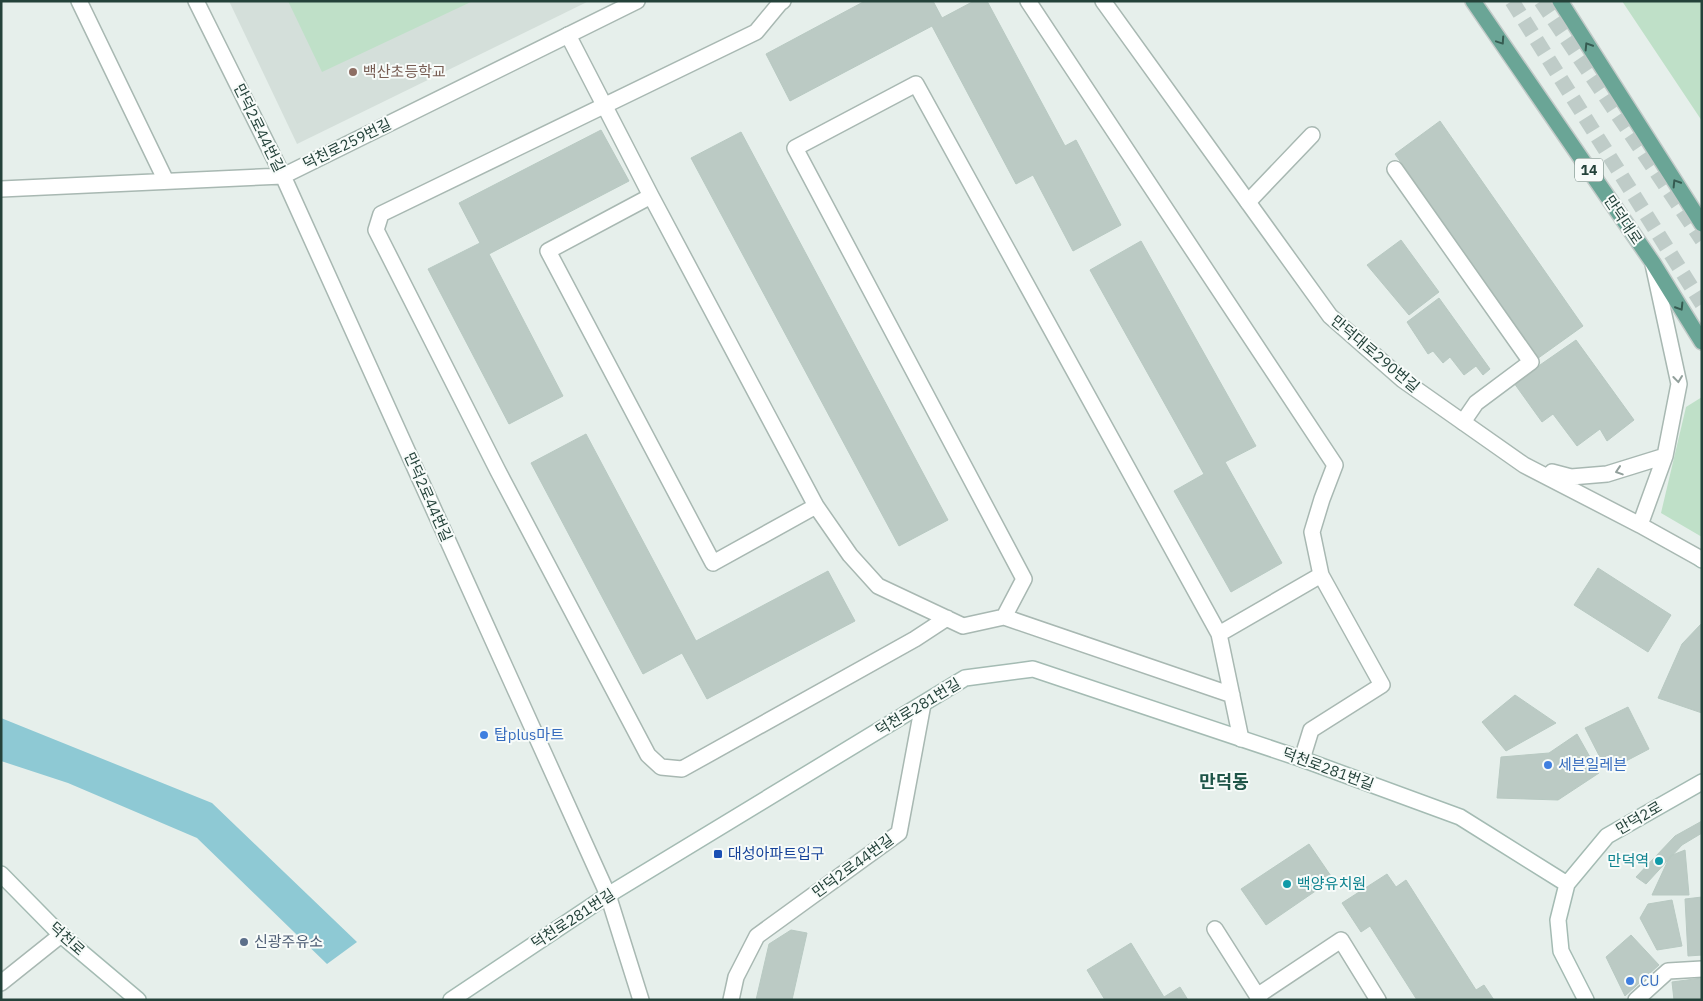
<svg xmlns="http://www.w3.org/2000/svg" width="1703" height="1001" viewBox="0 0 1703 1001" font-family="'IBM Plex Sans','Noto Sans KR',sans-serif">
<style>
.built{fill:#d4dfda}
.green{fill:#bfe0c8}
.water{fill:#8ec9d4}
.building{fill:#bbcac4;stroke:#b8c9c2}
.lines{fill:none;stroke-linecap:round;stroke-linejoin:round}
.highway-tunnel{stroke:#bfccc8;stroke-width:15;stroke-dasharray:15 8;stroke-linecap:butt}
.lane-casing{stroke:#a8b8b2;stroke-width:18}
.street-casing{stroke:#a8b8b2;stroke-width:18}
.secondary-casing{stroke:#a4bbb3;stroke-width:18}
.primary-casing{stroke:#c2cac8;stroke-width:18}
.lane{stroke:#fff;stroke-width:15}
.street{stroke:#fff;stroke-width:15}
.secondary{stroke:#fff;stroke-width:15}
.primary{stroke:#6aa596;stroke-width:15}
.oneway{stroke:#365b51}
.oneway2{stroke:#92a09c}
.education-dot{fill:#8d6e63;stroke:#f7fbf9;stroke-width:2}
.shop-dot{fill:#3f7fe0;stroke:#f7fbf9;stroke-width:2}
.transit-dot{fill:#1a4fb4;stroke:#f7fbf9;stroke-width:2}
.culture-dot{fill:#0f9aa8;stroke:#f7fbf9;stroke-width:2}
.service-dot{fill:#5c6f8a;stroke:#f7fbf9;stroke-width:2}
.labels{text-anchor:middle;stroke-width:4;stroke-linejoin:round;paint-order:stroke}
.shield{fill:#f7fbf9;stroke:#637a73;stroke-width:1}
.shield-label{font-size:14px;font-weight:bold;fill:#24423a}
.education-label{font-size:15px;fill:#785e54;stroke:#f7fbf9;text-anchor:start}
.street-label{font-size:15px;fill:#24423a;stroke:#f7fbf9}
.shop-label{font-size:15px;fill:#366cbe;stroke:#f7fbf9;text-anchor:start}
.transit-label{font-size:15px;fill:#164399;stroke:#f7fbf9;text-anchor:start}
.culture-label{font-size:15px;fill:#0d838f;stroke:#f7fbf9;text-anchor:end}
.service-label{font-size:15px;fill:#4e5e75;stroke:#f7fbf9;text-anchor:start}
.quarter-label{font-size:18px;font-weight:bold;fill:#1f5548;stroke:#f7fbf9}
</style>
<rect width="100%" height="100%" fill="#e6efeb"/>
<path class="built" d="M229 1H589L297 144Z"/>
<path class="green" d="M288 1H473L322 72Z
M1622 1H1700L1702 4V121Z
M1702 397V537L1661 513 1686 407Z"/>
<path class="water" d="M1 718 212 803 357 942 327 964 197 838 68 783 1 761Z"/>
<path class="building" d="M865 1H933L942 18 974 1H987L1065 146 1076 140 1121 225 1073 251 1033 175 1016 184 932 26 790 101 766 54Z
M1440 121 1583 326 1537 359 1395 154Z
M601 130 629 181 489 254 563 396 509 424 428 269 480 243 459 203Z
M741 132 948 520 899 546 691 158Z
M1401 240 1439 292 1409 315 1367 265Z
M1141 241 1256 446 1225 462 1282 563 1231 592 1174 491 1204 474 1090 270Z
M1439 298 1490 369 1483 375 1476 366 1464 375 1450 357 1443 363 1433 351 1428 354 1407 322Z
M1576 340 1634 420 1607 441 1600 429 1577 446 1553 414 1542 422 1514 383Z
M586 434 696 641 828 571 855 621 707 699 682 653 643 674 531 463Z
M1598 568 1671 615 1648 652 1574 605Z
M1702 623V713L1658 698 1682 644Z
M1515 695 1556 723 1506 751 1482 722Z
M1628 707 1649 749 1607 771 1585 728Z
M1577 734 1599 773 1558 800 1497 798 1501 757 1549 753Z
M1702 821V833L1682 845 1646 884 1636 877 1675 836Z
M1309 844 1333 879 1266 925 1241 889Z
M1685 850 1689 895H1652L1670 856Z
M1387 874 1396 887 1406 880 1476 990 1484 985 1494 1000H1417L1370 926 1361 932 1342 903Z
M1702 897V955L1688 956 1685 899Z
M1672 900 1682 946 1657 950 1640 918 1648 904Z
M791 930 807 933 792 1000H756L769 944Z
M1631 935 1659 965 1625 996 1606 957Z
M1131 943 1164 997 1180 987 1188 1000H1105L1087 970Z
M1702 978V1000H1674L1672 982Z"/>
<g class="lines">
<path class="highway-tunnel" d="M1512 1 1702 304
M1541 1 1702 240"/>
<defs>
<path id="lane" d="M783 1 780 3 756 32 381 214 376 230 498 471 648 755 661 767 682 769 915 639 947 618
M1028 1 1335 465 1322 499 1312 532 1321 575
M568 35 651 196 816 506 850 555 878 586 963 626 1004 617
M1395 169 1531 362 1476 403 1463 422
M651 196 548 251 713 563 816 506
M1248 202 1312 135
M1219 634 916 84 795 148 1024 579 1004 617 1232 695
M1241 739 1219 634 1321 575 1382 685 1311 730 1302 759
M1215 929 1260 1000
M1257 996 1341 940 1378 1000
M731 1000 736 977 757 936 899 833 923 704"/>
<path id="street" d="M79 1 166 181
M196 1 283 176 608 895 641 1000
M1103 1 1330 316 1403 380 1524 465 1640 525 1701 559
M1 189 283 176 637 1
M1552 472 1571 477 1607 474 1665 456
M1640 525 1665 456 1679 384 1653 264
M1 983 61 935
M1636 1000 1668 971 1702 969"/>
<path id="secondary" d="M1701 559 1702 560
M1 874 61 935 138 1000
M451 1000 608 895 965 678 1033 669 1302 759 1460 817 1567 884
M1586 1000 1561 951 1558 920 1567 884 1607 836 1702 782"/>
<path id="primary" d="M1473 1 1653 263 1702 342
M1560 1 1702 224"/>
</defs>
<use href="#lane" class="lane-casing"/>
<use href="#street" class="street-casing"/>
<use href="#secondary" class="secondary-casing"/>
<use href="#primary" class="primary-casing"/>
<use href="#lane" class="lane"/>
<use href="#street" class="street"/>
<use href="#secondary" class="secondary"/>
<use href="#primary" class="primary"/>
</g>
<defs><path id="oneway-chevron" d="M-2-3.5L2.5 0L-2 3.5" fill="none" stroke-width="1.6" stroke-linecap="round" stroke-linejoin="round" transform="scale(1.25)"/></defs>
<g class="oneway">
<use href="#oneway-chevron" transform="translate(1501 41) rotate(56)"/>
<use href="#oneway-chevron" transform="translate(1588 46) rotate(-122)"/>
<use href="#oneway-chevron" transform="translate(1676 183) rotate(-122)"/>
<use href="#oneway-chevron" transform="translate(1680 307) rotate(58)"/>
</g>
<g class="oneway2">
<use href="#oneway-chevron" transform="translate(1678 379) rotate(83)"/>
<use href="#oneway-chevron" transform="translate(1619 471) rotate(162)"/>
</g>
<circle class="education-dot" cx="353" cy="72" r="5"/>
<g class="shop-dot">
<circle cx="484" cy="735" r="5"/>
<circle cx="1548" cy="765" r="5"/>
<circle cx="1630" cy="981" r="5"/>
</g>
<rect class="transit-dot" x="713" y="849" width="10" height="10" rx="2.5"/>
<g class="culture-dot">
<circle cx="1659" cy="861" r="5"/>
<circle cx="1287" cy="884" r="5"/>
</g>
<circle class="service-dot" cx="244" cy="942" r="5"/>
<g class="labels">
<rect class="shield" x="1575" y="158.5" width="28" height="23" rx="4"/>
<g class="shield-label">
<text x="1589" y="175">14</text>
</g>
<g class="education-label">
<text x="363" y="77">백산초등학교</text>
</g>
<g class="street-label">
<text transform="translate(259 128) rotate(64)" y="5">만덕2로44번길</text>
<text transform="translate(347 144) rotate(-26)" y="5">덕천로259번길</text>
<text transform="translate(1623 220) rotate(56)" y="5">만덕대로</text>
<text transform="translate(1375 354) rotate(40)" y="5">만덕대로290번길</text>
<text transform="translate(428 497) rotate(66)" y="5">만덕2로44번길</text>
<text transform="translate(918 707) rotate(-31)" y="5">덕천로281번길</text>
<text transform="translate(1328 769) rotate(20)" y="5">덕천로281번길</text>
<text transform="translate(1639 818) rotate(-30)" y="5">만덕2로</text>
<text transform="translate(853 866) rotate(-36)" y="5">만덕2로44번길</text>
<text transform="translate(573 919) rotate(-33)" y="5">덕천로281번길</text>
<text transform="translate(67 939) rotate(42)" y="5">덕천로</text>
</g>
<g class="shop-label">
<text x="494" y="740">탑plus마트</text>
<text x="1558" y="770">세븐일레븐</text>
<text x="1640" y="986">CU</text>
</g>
<g class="transit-label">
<text x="728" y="859">대성아파트입구</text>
</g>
<g class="culture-label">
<text x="1649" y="866">만덕역</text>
<text x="1297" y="889" text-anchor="start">백양유치원</text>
</g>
<g class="service-label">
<text x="254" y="947">신광주유소</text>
</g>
<g class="quarter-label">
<text x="1224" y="788">만덕동</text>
</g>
</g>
<rect width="1703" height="1001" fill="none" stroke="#24423a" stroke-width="5"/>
</svg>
